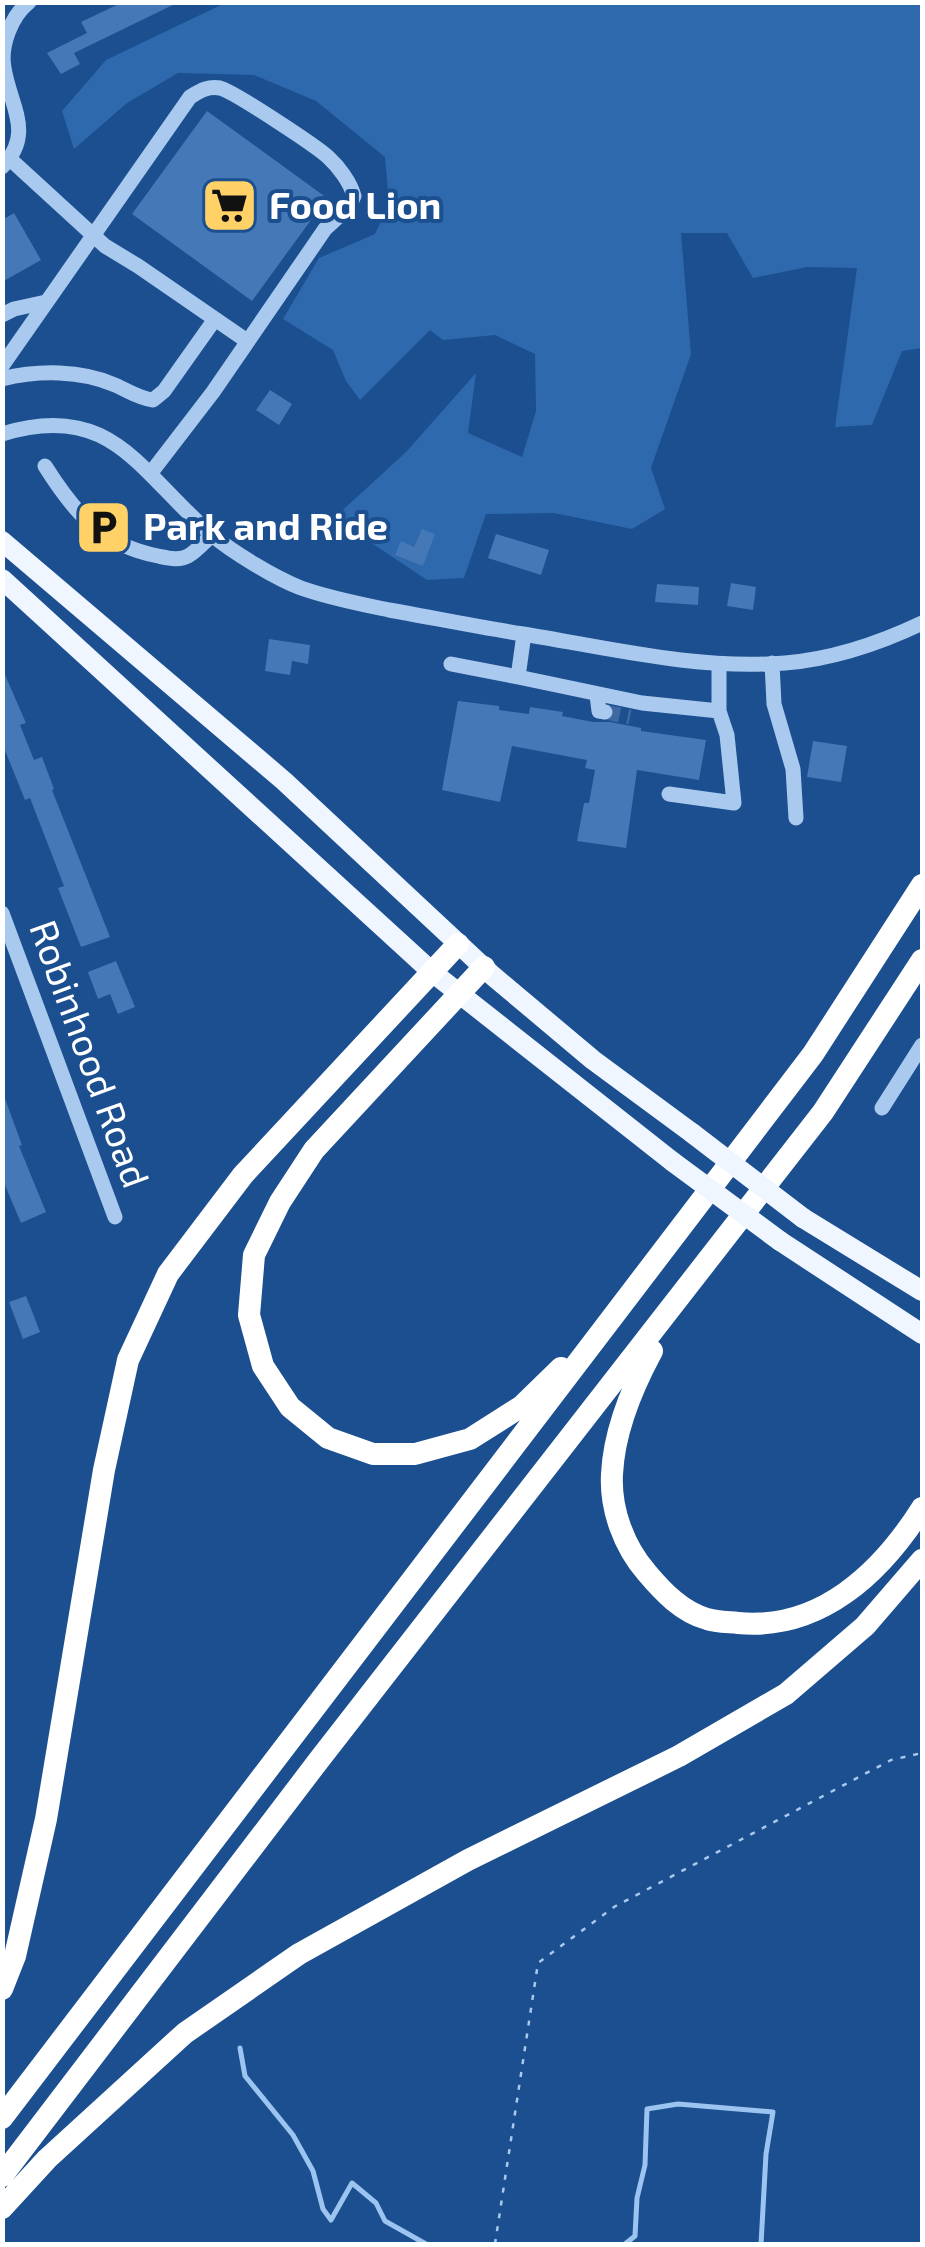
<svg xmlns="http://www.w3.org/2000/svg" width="925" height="2247" viewBox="0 0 925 2247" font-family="'Exo 2',sans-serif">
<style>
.green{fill:#2e69ad}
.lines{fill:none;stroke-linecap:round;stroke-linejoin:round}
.stream{stroke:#9cc4f0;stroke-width:5}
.building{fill:#4478b7}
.minor-tunnel{stroke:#3d69a0;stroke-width:15;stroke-dasharray:15 8;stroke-linecap:butt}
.path{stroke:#a9c9ee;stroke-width:2.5;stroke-dasharray:5 8;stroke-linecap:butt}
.minor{stroke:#a9c9ee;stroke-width:15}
.major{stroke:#f0f6ff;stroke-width:20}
.highway{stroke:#fff;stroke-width:22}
.major-bridge{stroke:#f0f6ff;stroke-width:20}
.labels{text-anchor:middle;stroke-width:8;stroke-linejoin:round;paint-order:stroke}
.poi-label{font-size:38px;font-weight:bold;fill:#fff;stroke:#1b4f8f;text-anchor:start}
.street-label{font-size:38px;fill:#fff;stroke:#1b4f8f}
</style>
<rect width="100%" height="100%" fill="#1b4f8f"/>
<path class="green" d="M225 3H922V348L902 351 872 425 835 427 857 268 807 267 753 278 727 233H681L691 354 651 468 665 509 632 529 554 513 486 514 464 578 427 580 334 518 406 452 476 373 468 433 522 457 536 411 535 354 495 335 443 340 430 330 360 400 346 381 333 350 283 319 319 258 375 234 389 204 385 157 316 101 254 75 178 73 127 103 74 149 62 111 106 60Z"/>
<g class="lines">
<path class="stream" d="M240 2048 245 2076 293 2135 313 2171 323 2209 331 2220 352 2183 376 2203 385 2221 426 2244
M625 2244 635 2236 637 2198 645 2165 647 2109 678 2104 773 2112 766 2154 761 2244"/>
</g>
<path class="building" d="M123 2H179L74 53 80 64 61 74 47 53 87 33 81 22Z
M207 111 327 198 252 301 132 214Z
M14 213 41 260 2 282V220Z
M270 390 292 404 279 425 256 410Z
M422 529 435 534 423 566 395 555 401 541 414 547Z
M496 534 549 550 541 575 488 558Z
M731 583 756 587 753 610 727 606Z
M657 584 699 587 698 605 655 602Z
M269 639 310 645 308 664 292 661 290 675 265 671Z
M2 668 26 723 20 725 34 760 42 757 54 789 52 790 110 937 81 947 58 888 64 886 30 798 25 800 2 743Z
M458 701 499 706V710L529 714 530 707 563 712 562 716 593 722H610L641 728V731L706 740 699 780 637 770 626 848 577 841 584 803H589L595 770 585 768 587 760 512 746 500 802 442 790Z
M813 741 847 746 841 782 807 777Z
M116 961 135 1007 118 1014 110 994 98 999 88 972Z
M4 1096 22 1145 19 1146 46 1212 21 1223 2 1178Z
M26 1296 40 1332 23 1339 9 1302Z"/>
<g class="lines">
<path class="minor-tunnel" d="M605 712 630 717"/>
<path class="path" d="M495 2244 538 1963 614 1907 891 1760 922 1753"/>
<path class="minor" d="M10 159 105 246 138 266 247 341
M2 167C35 133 10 106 4 68 0 46 11 16 29 2
M2 315 14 309 46 302
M2 366 190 97C200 91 207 86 220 88 233 91 316 146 328 157 339 167 350 182 354 196L349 207 325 229 213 392 150 474
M2 379C38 370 81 370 115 385 129 391 138 398 153 400L164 391 215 319
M2 434C112 400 139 472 211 534 232 552 275 578 301 588 329 598 360 604 389 610 434 618 478 627 523 634 609 648 697 670 785 663 832 659 880 643 922 623
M45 466C74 512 101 545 158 556 168 558 179 561 188 556 197 551 205 541 212 535
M524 634 518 677 642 703 719 711V665
M772 663 774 704 793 769 796 818
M451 664 518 677
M597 695 599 711 605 712
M669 794 734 803 727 735 719 711
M2 913 115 1217
M882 1108 922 1045"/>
<path class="major" d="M2 541 284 781 493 976 593 1060 692 1133
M2 579 432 972 673 1162
M803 1218 922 1291
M780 1241 922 1334"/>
<path class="highway" d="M484 967 314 1150 280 1202 254 1255 249 1315 263 1366 290 1407 328 1438 373 1454H415L470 1439 522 1406 561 1368
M652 1351C632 1388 614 1432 612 1474 610 1509 624 1547 647 1573 663 1592 682 1612 707 1619 716 1622 728 1622 738 1623 820 1631 881 1573 922 1508
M2 1989 15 1956 46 1819 104 1470 128 1360 168 1274 243 1175 458 944
M2 2118 813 1054 922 885
M2 2176 319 1760 823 1112 922 960
M2 2208 47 2159 185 2033 299 1954 468 1860 679 1756 786 1694 865 1626 922 1560"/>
<path class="major-bridge" d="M692 1133 803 1218
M673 1162 780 1241"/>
</g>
<defs>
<symbol id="supermarket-square" viewBox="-11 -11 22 22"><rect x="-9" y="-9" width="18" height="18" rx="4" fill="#ffd166" stroke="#1b4f8f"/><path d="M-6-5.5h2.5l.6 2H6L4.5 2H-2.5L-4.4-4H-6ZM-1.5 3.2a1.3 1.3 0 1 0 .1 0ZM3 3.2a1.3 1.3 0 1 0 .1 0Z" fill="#111"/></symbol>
<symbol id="parking-square" viewBox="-11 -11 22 22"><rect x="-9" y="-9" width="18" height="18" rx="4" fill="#ffd166" stroke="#1b4f8f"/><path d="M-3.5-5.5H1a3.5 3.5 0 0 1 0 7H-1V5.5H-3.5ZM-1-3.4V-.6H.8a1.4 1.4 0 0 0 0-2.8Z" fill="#111"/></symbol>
</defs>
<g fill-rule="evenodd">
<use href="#supermarket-square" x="198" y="174" width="63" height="63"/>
<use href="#parking-square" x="72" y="496" width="63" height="63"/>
</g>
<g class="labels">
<g class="poi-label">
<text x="269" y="219">Food Lion</text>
<text x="143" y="540">Park and Ride</text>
</g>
<g class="street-label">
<text transform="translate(89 1054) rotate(70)" y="13">Robinhood Road</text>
</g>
</g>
<rect width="925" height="2247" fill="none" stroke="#ffffff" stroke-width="10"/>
</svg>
